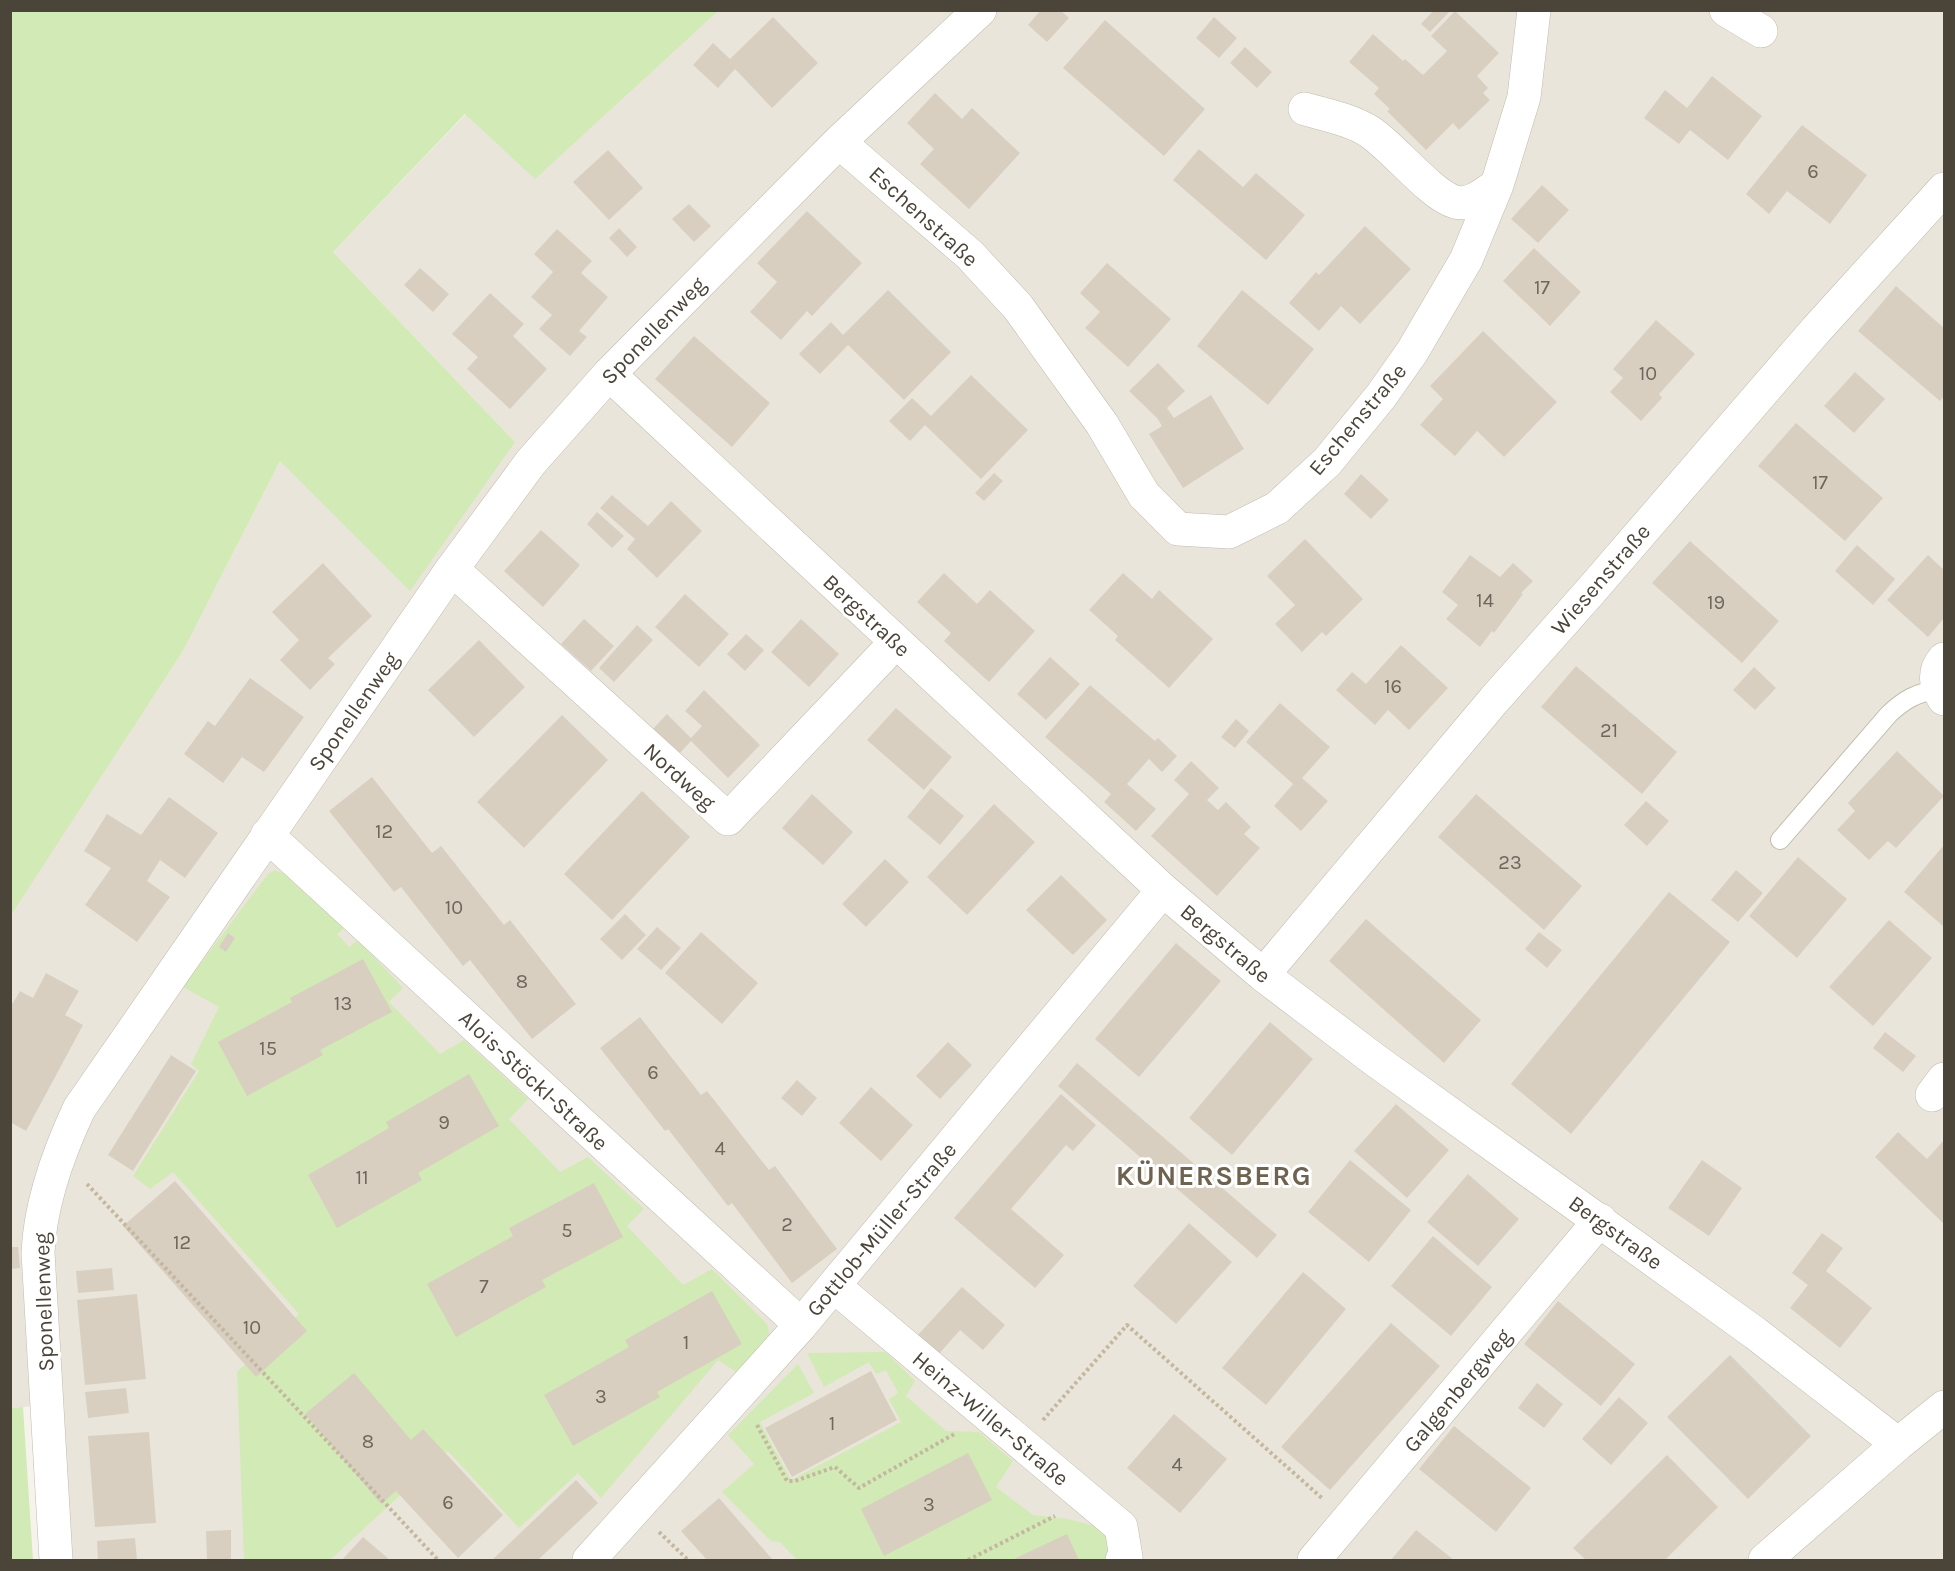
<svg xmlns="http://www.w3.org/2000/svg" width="1955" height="1571" viewBox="0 0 1955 1571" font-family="Karla,sans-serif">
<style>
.residential{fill:#eae5da}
.green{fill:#d2eab5}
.building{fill:#d8cfc1}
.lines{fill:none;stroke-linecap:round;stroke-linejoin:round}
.lane-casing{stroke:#c2bbae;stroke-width:20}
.street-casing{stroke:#c2bbae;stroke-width:34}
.path{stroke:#c4b79f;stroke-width:4;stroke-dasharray:3 3;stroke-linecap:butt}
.lane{stroke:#fff;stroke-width:18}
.street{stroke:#fff;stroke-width:33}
.labels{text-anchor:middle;stroke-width:6;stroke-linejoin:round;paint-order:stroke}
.number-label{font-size:20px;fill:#6e675b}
.street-label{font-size:22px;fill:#4b4439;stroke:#fff}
.district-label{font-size:28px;font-weight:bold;letter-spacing:1.5px;fill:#6e6250;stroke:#fff}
</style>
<rect width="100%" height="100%" fill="#f6f3ec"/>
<path class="residential" d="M718 11H1944V1560H71L61 1404 11 1408 10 915 183 651 280 461 515 442 333 252 466 114Z"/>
<path class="green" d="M11 10 718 11 535 179 465 114 333 252 515 442 410 591 280 461 183 651 11 915Z
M275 870 283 873 344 928 337 934 349 947 358 940 403 988 389 1002 440 1054 464 1040 528 1099 509 1119 560 1172 588 1157 644 1209 627 1226 683 1285 712 1269 767 1324 769 1332V1339L739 1374 718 1360 601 1498 578 1473 519 1528 448 1451 330 1560H244L237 1372 299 1314 173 1172 150 1189 133 1176 199 1071 191 1064 219 1007 183 987 268 874Z
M886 1352 915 1381 906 1396 946 1431 979 1432 1013 1461 996 1487 1033 1515 1068 1519 1106 1529 1113 1560H797L780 1542 771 1541 722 1492 754 1464 728 1435 798 1364 814 1393 760 1422 791 1480 901 1422 889 1399 898 1393 886 1370 876 1374 869 1362 824 1387 807 1353Z
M23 1407 33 1560H11V1408Z"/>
<path class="building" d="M1041 10H1060L1069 18 1047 42 1028 25Z
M1434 10H1451L1430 32 1421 24Z
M1455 11 1499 53 1477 76 1488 88 1483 93 1490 100 1459 130 1453 123 1426 150 1387 111 1390 109 1374 94 1379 88 1349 62 1373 34 1403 61 1405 59 1423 75 1447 51 1431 36Z
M773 17 818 63 772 108 735 69 718 88 693 65 713 43 730 59Z
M1214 17 1237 38 1219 58 1196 38Z
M1105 20 1205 109 1164 156 1063 68Z
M1245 47 1272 72 1257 88 1230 63Z
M1712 76 1762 116 1728 160 1690 130 1679 144 1644 118 1665 90 1687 108Z
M935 93 962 119 972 108 1020 153 969 209 920 164 934 149 907 123Z
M1802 125 1867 175 1830 224 1787 191 1769 214 1746 194Z
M1199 149 1243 187 1256 173 1305 215 1266 260 1173 180Z
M608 150 643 188 609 220 573 182Z
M1542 185 1569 210 1538 243 1511 219Z
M689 204 711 226 694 242 672 219Z
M807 211 862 263 812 316 807 311 781 340 750 312 777 282 757 263Z
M1365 226 1411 269 1360 324 1341 306 1319 331 1289 303 1316 272 1319 275Z
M619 228 637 247 627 257 609 238Z
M557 229 592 261 581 273 608 297 579 331 587 337 570 356 539 329 552 315 531 297 553 272 534 254Z
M1534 248 1581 292 1550 326 1503 281Z
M1107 263 1171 319 1128 367 1085 328 1100 312 1080 293Z
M420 268 449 294 433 312 404 285Z
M1896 286 1944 328V396L1940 401 1858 331Z
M888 290 951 352 904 400 848 345 820 374 799 354 831 322 843 335Z
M1242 290 1314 349 1268 405 1197 346Z
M490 293 524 324 513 336 547 369 510 409 467 369 478 357 452 334Z
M1656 320 1695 354 1659 394 1662 398 1641 421 1610 392 1623 378 1613 369Z
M1483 331 1557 402 1504 457 1477 431 1455 456 1420 425 1443 399 1430 386Z
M694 336 770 403 732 447 655 379Z
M1158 363 1185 391 1167 408 1174 418 1211 395 1244 449 1183 488 1149 434 1162 426 1157 418 1129 391Z
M1855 372 1885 399 1854 433 1824 406Z
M971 375 1028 430 981 479 925 425 910 441 889 421 912 398 931 416Z
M1796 423 1883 498 1845 541 1758 466Z
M994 473 1003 481 984 501 975 493Z
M1361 474 1389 500 1371 519 1344 494Z
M612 495 648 526 671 501 702 531 657 578 627 549 635 539 600 508Z
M597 512 624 536 612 548 587 524Z
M541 530 580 565 543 607 504 571Z
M1305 539 1363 599 1326 636 1322 632 1302 652 1275 624 1295 605 1267 576Z
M1690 541 1779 621 1742 663 1652 583Z
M1857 545 1895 579 1873 605 1835 571Z
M1470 555 1500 577 1513 563 1533 581 1521 593 1523 594 1494 633 1492 631 1480 647 1446 619 1458 605 1442 592Z
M1928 555 1944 570V618L1928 637 1887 600Z
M323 563 372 616 328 658 335 664 310 690 280 660 299 640 272 612Z
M944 573 977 604 990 590 1035 631 989 682 944 641 951 633 917 602Z
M1123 573 1152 599 1159 590 1213 639 1169 688 1115 640 1118 636 1089 610Z
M685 594 729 634 699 667 655 627Z
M584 619 614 646 591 671 561 644Z
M801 619 839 654 809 687 771 652Z
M637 625 653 640 614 682 599 668Z
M746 634 764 650 745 671 727 654Z
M479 640 525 687 474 737 428 690Z
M1401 645 1448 688 1409 730 1388 710 1375 725 1336 690 1352 672 1366 684Z
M1050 657 1080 684 1046 720 1017 694Z
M1576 666 1677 752 1642 794 1541 707Z
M1754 667 1776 688 1755 710 1733 690Z
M250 678 304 717 264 772 242 757 223 783 184 754 208 721 215 726Z
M1090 685 1155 741 1158 738 1177 756 1162 772 1149 759 1127 784 1156 809 1136 831 1104 802 1111 794 1045 737Z
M704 690 760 745 728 778 691 741 678 755 652 730 667 714 691 738 702 726 685 711Z
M1280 703 1330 747 1302 778 1328 801 1301 831 1274 806 1293 784 1246 742Z
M896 708 952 757 924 790 867 740Z
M562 715 608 760 524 848 477 802Z
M1236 719 1249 731 1235 748 1221 737Z
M1897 751 1944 796 1896 848 1888 841 1869 860 1837 830 1855 811 1848 803Z
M1191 761 1219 788 1207 800 1218 810 1226 802 1251 827 1244 834 1260 848 1217 896 1151 836 1189 794 1174 780Z
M372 777 432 853 441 846 504 925 510 920 576 1004 532 1039 470 960 463 966 401 887 394 892 329 811Z
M931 788 964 816 940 845 907 817Z
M642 791 690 837 612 920 564 874Z
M812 794 853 832 823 865 782 828Z
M1476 794 1582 886 1544 930 1438 837Z
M169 797 218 833 185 878 160 860 147 881 170 897 137 942 85 905 111 868 84 851 107 814 141 835Z
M1646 801 1669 821 1647 846 1624 825Z
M994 804 1035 842 967 915 927 877Z
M1944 845V927L1904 892Z
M1798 857 1847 899 1797 958 1749 916Z
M885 859 909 882 866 927 842 904Z
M1736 870 1763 893 1738 922 1711 900Z
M1061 875 1107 920 1073 955 1026 910Z
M1669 892 1730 942 1571 1134 1511 1084Z
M625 914 646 935 622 960 600 939Z
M1366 919 1481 1020 1444 1063 1329 961Z
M1889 920 1932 958 1873 1026 1829 987Z
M657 927 681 948 661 970 637 949Z
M701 932 758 983 722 1024 665 973Z
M1539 932 1562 950 1547 968 1525 949Z
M228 933 235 938 226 952 219 947Z
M1176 943 1221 981 1139 1077 1095 1039Z
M363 959 392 1012 320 1050 323 1055 247 1096 218 1042 292 1002 290 998Z
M46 973 79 991 65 1015 83 1025 26 1131 10 1122V1008L20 991 33 998Z
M640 1017 701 1095 707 1091 769 1170 775 1166 837 1249 792 1283 732 1203 728 1206 668 1129 665 1131 600 1048Z
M1270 1022 1313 1059 1232 1155 1189 1118Z
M1885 1032 1916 1056 1903 1072 1873 1048Z
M948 1042 972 1065 940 1099 916 1076Z
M171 1055 196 1071 133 1171 108 1155Z
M1077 1063 1277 1235 1257 1258 1058 1086Z
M469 1074 499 1126 418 1173 422 1180 337 1228 308 1175 389 1128 386 1122Z
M797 1080 817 1098 802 1116 781 1098Z
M871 1087 913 1125 881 1161 839 1123Z
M1061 1094 1096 1125 1073 1151 1066 1145 1011 1209 1064 1255 1035 1288 954 1218Z
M1396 1104 1449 1150 1407 1198 1354 1151Z
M1898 1132 1927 1159 1944 1140V1224L1875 1157Z
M1350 1160 1411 1210 1369 1262 1308 1212Z
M1702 1160 1742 1188 1709 1236 1668 1208Z
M1468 1174 1519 1219 1478 1266 1427 1222Z
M175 1181 307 1331 256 1377 123 1226Z
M594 1183 623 1237 542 1280 546 1287 456 1337 427 1284 513 1236 509 1228Z
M1189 1223 1232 1262 1176 1324 1133 1286Z
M1822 1233 1843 1248 1826 1271 1872 1308 1840 1348 1790 1308 1808 1285 1792 1273Z
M1433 1236 1492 1287 1451 1336 1391 1286Z
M10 1247H18L20 1268 10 1269Z
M112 1268 114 1290 78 1293 76 1271Z
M1303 1272 1346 1309 1266 1405 1222 1368Z
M962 1287 1005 1325 983 1350 960 1330 938 1355 917 1336Z
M712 1291 742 1344 657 1392 660 1397 573 1446 544 1395 629 1347 625 1340Z
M137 1294 146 1379 85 1385 77 1300Z
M1558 1301 1635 1364 1601 1406 1524 1344Z
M1391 1323 1440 1366 1330 1490 1281 1447Z
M1730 1355 1811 1436 1748 1499 1667 1417Z
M871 1371 897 1420 792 1477 765 1428Z
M354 1373 411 1440 423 1429 503 1515 458 1558 396 1491 381 1504 305 1414Z
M1537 1383 1563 1404 1544 1428 1518 1408Z
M126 1388 129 1413 88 1418 85 1392Z
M1619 1397 1648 1423 1611 1465 1582 1439Z
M1174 1414 1227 1459 1180 1513 1127 1468Z
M1454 1426 1531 1488 1496 1532 1419 1469Z
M149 1432 156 1523 95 1527 88 1436Z
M968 1453 992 1500 884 1556 861 1509Z
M1667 1455 1718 1507 1665 1560H1586L1573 1548Z
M576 1480 598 1503 538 1560H492Z
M719 1498 773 1560H707L681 1531Z
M231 1530V1560H207L206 1531Z
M1416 1530 1454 1560H1391Z
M1067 1534 1079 1560H1012Z
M363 1537 390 1560H342Z
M135 1538 137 1560H98L97 1541Z"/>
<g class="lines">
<defs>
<path id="lane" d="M1780 840 1889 714C1904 700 1917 692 1938 690"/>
<path id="street" d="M1726 10 1761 31
M1305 109C1326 115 1352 120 1370 132 1394 148 1431 195 1455 202 1471 206 1485 193 1497 185
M839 142 970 255 1018 307 1102 424 1144 495 1178 529 1229 532 1277 508 1327 462 1381 396 1412 352 1466 260 1497 185 1524 97 1534 10
M609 374 1163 890 1263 975 1375 1060 1755 1333 1898 1444
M452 569 728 819 896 642
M1944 659C1933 671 1935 686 1944 699
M267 835 801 1325
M1263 975 1494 700 1589 593 1816 330 1944 189
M1932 1095 1944 1079
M834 1286 1121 1527 1126 1557 1122 1560
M56 1560 38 1253C40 1203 58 1154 79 1109L452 569 531 462 609 374 839 142 980 10
M589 1560 801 1325 1163 890
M1314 1560 1600 1220
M1765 1560 1898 1444 1944 1407"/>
</defs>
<use href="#lane" class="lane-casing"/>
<use href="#street" class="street-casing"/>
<path class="path" d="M87 1184 438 1560
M1043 1420 1127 1325 1323 1499
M757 1425 787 1481H795L835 1467 859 1488 956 1433
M659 1532 688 1560
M968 1560 1055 1516"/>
<use href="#lane" class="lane"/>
<use href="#street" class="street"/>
</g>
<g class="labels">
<g class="number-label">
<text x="1813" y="178">6</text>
<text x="1542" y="294">17</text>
<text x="1648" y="380">10</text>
<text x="1820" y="489">17</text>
<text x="1485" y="607">14</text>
<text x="1716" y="609">19</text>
<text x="1393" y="693">16</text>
<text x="1609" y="737">21</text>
<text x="384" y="838">12</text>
<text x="1510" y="869">23</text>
<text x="454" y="914">10</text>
<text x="522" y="988">8</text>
<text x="343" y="1010">13</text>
<text x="268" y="1055">15</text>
<text x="653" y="1079">6</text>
<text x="444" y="1129">9</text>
<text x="720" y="1155">4</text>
<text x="362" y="1184">11</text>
<text x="787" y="1231">2</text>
<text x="567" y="1237">5</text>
<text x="182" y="1249">12</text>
<text x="484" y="1293">7</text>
<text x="252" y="1334">10</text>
<text x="686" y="1349">1</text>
<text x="601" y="1403">3</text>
<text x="832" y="1430">1</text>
<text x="368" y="1448">8</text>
<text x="1177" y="1471">4</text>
<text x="448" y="1509">6</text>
<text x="929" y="1511">3</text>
</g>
<g class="street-label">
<text transform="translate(924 216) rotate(42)" y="8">Eschenstraße</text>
<text transform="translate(653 330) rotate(-46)" y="8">Sponellenweg</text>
<text transform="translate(1357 419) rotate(-50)" y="8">Eschenstraße</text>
<text transform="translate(1600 579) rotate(-49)" y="8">Wiesenstraße</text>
<text transform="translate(867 615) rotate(43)" y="8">Bergstraße</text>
<text transform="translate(353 711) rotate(-55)" y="8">Sponellenweg</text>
<text transform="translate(680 776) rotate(42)" y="8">Nordweg</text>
<text transform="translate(1226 943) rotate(40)" y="8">Bergstraße</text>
<text transform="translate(534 1080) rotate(43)" y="8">Alois-Stöckl-Straße</text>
<text transform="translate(881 1229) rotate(-50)" y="8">Gottlob-Müller-Straße</text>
<text transform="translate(1616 1232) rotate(36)" y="8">Bergstraße</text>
<text transform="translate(43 1302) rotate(-92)" y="8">Sponellenweg</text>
<text transform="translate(1457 1390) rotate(-50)" y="8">Galgenbergweg</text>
<text transform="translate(991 1418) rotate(40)" y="8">Heinz-Willer-Straße</text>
</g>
<g class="district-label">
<text x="1214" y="1185">KÜNERSBERG</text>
</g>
</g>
<rect width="1955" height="1571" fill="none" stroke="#4b4439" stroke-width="24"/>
</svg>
